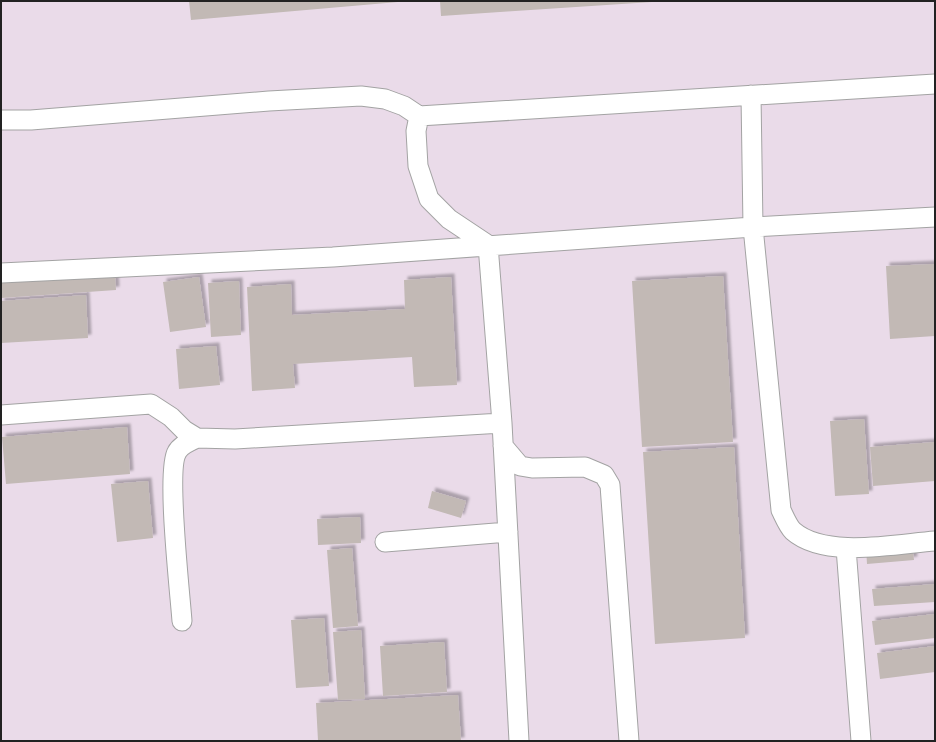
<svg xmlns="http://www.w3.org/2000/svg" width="936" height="742" viewBox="0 0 936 742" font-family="'Open Sans',sans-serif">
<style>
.industrial{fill:#eadbe9}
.building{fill:#c2b9b5;filter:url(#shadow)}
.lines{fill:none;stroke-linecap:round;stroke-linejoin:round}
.minor-casing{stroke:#a3a3a3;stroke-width:21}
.minor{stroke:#fff;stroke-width:19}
</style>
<defs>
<filter id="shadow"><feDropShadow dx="3.5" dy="-3.5" stdDeviation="1" flood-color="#0004"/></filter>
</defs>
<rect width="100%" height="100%" fill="#f1eee9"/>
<path class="industrial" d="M1 1H935V741H1Z"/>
<path class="building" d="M189 1H398V2L191 20Z
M440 1H652V2L441 16Z
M935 264V336L890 339 886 266Z
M115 274 116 290 1 298V282Z
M723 276 733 442 642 447 632 281Z
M199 277 206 327 170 332 163 282Z
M451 277 457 385 414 387 412 357 293 364 295 388 252 391 247 287 291 284 292 315 405 309 404 280Z
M239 281 241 335 211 337 208 283Z
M86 295 88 338 1 343V301Z
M216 346 220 385 179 389 176 349Z
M864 419 869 494 835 496 830 421Z
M127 427 130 474 6 484 2 437Z
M935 442V481L873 486 870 447Z
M734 447 745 638 655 644 643 452Z
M148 481 153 538 117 542 111 484Z
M432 491 466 501 461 518 428 508Z
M360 517 361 543 318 545 317 519Z
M912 543 914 560 867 564 866 548Z
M352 548 358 626 333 628 327 550Z
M935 584V602L874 606 872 589Z
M935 614V638L875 645 872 621Z
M324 618 329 686 296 688 291 620Z
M361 630 365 699 338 700 333 632Z
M444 642 447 692 383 696 380 646Z
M935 646V672L880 679 877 653Z
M458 695 461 741H318L316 703Z"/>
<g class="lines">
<defs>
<path id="minor" d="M751 95 753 227 781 510C784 516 788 526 793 531 825 559 896 544 935 541
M1 120H31L269 101 361 96 385 99 404 106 419 116
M1 273 333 257 753 227 935 217
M1 415 151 404 171 417 184 430 197 438 235 439 502 423
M503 446 520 466 532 468 585 467 604 475 610 485 629 741
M385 542 508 532
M846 548 861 741
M182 621C180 593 166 470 177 452 180 446 190 441 197 438
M519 741 502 423 488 245 449 219 429 199 418 166 416 131 419 116 935 84"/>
</defs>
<use href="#minor" class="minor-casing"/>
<use href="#minor" class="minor"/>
</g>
<rect width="936" height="742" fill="none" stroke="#222222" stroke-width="4"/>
</svg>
